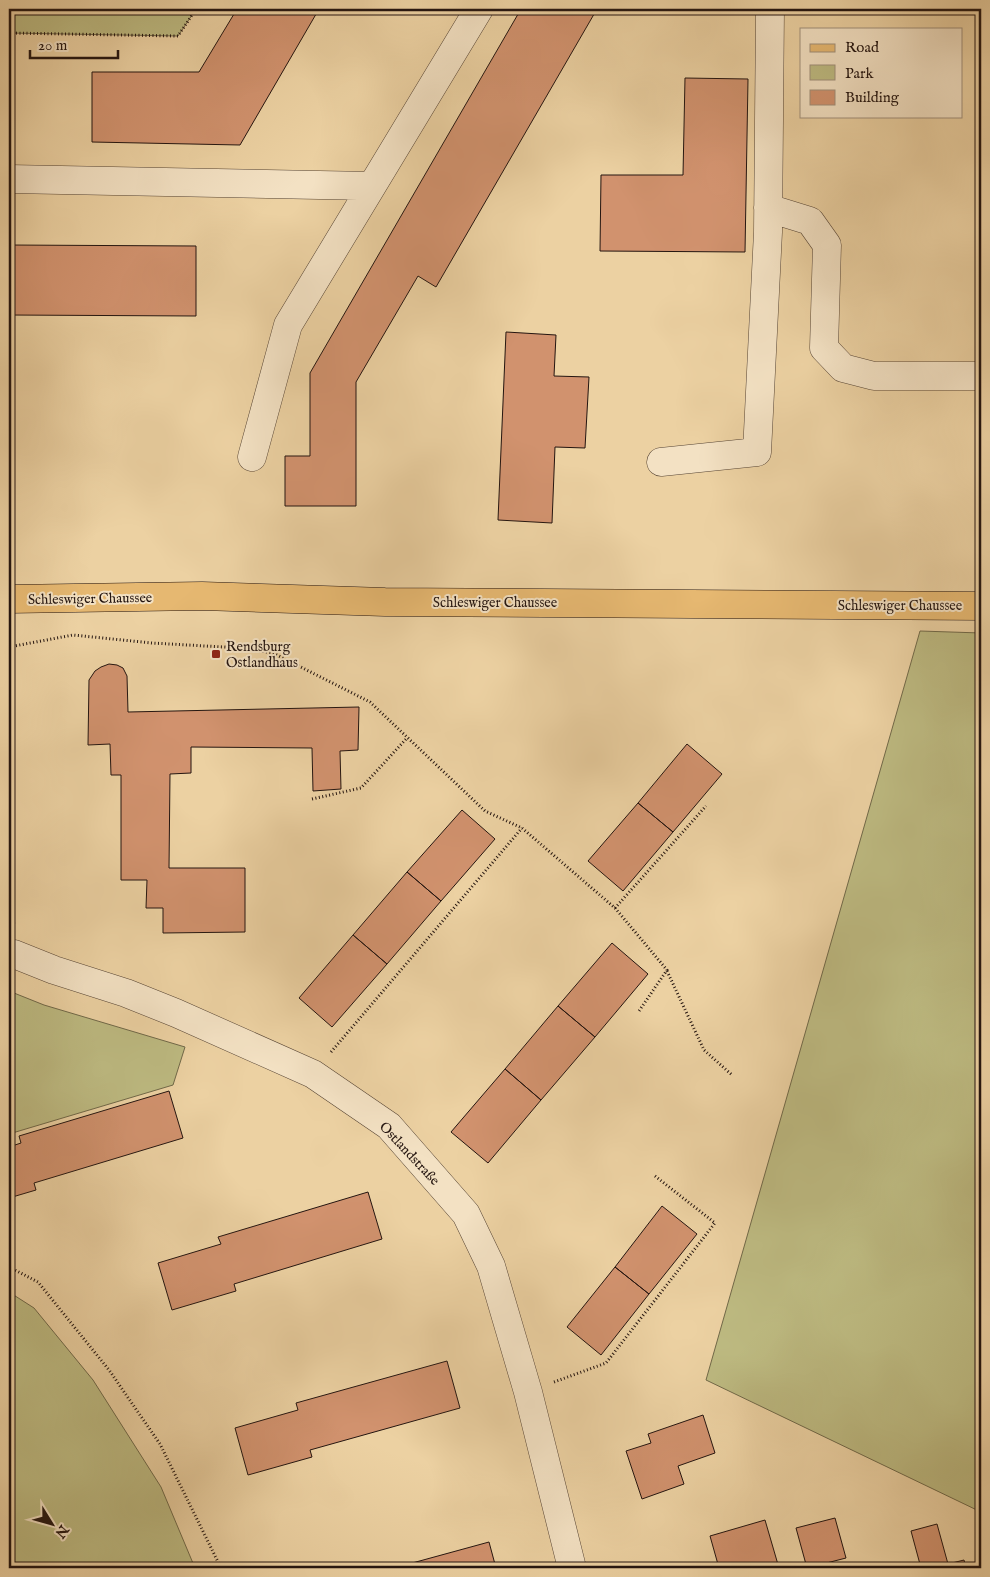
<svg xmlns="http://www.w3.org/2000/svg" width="990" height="1577" viewBox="0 0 990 1577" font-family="'IM FELL English',serif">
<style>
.green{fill:#bdba81;stroke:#706848}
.building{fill:#d1926e;stroke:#241510}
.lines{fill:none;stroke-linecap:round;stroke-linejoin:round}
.minor-casing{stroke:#564434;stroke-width:29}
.major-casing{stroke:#241510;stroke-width:29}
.path{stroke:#241510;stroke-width:3;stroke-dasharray:1 2.5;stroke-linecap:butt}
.minor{stroke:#f3e1c3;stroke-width:28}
.major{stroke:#e6b871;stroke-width:28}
.poi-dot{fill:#8f2418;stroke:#f3e1c3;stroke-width:2}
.labels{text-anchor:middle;stroke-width:4;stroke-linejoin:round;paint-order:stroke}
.street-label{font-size:14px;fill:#241510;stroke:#f3e1c3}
.poi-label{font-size:14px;fill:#241510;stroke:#f3e1c3;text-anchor:start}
</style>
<rect width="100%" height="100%" fill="#ecd1a2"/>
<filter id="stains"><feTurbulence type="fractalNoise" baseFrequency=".004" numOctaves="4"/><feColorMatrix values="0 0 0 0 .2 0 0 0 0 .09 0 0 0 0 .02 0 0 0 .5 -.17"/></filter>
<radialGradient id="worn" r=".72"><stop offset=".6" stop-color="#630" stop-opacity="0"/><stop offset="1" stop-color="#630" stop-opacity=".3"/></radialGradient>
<path class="green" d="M9 9H196L178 36 9 33Z
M920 631 981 633V1512L706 1380Z
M9 991 44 1005 185 1047 173 1085 9 1134Z
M9 1292 34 1308 93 1380 161 1487 195 1568H9Z"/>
<path class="building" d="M237 9H319L240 145 92 142V72H199Z
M521 9H597L436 287 418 276 356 382V506H285V456H310V373Z
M685 78 748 79 745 252 600 251 601 175H683Z
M9 245 196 246V316L9 315Z
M506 332 556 335 554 376 589 377 585 448 555 447 552 523 498 520Z
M109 664 117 665 123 668 127 676 128 712 359 707 358 750 340 751 341 789 313 791 312 748 191 747V773L170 774 169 868H245V932L163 933V908H146L147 880H121V775H111L110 744 88 745 89 680 95 671 101 667Z
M687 744 722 774 673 832 638 803Z
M638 803 673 832 623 891 588 861Z
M462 810 495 839 441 901 407 872Z
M407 872 441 901 387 964 353 935Z
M353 935 387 964 332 1027 299 998Z
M612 943 648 974 595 1037 558 1006Z
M558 1006 595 1037 541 1100 505 1069Z
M505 1069 541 1100 488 1163 451 1132Z
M169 1091 183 1138 34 1183 36 1190 9 1198V1147L21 1143 19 1136Z
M368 1192 382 1239 234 1284 236 1291 172 1310 158 1263 221 1244 218 1237Z
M662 1206 697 1234 649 1294 615 1267Z
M615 1267 649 1294 601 1355 567 1327Z
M447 1361 460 1408 310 1450 312 1457 248 1475 235 1428 298 1410 296 1403Z
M703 1415 715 1453 678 1466 684 1484 642 1499 626 1451 651 1443 648 1434Z
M835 1518 846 1558 807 1568 796 1528Z
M765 1520 779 1568H719L710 1536Z
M937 1524 948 1564 964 1560 966 1568H921L911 1531Z
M489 1542 496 1568H394Z"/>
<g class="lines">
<defs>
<path id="minor" d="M9 179 371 186
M768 208 810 221 827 245 824 348 843 368 874 376H981
M252 457 288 325 479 9
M661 462 757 452 768 232 770 9
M9 954H14L54 970 126 993 176 1013 313 1074 389 1126 466 1214 491 1266 528 1392 572 1568"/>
<path id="major" d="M9 599 202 596 385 602 981 606"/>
</defs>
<use href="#minor" class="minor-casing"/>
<use href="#major" class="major-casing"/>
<path class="path" d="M9 33 178 36 196 9
M9 647 73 635 152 643 241 648 273 653 370 702 485 811 522 828 615 908 667 970 639 1011
M312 799 361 788 407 738
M615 908 706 806
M9 918 15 925
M667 971 704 1050 732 1075
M331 1052 522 828
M9 1267 38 1282 109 1370 160 1444 221 1568
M554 1382 606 1363 715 1223 655 1176"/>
<use href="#minor" class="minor"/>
<use href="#major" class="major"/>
</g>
<rect class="poi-dot" x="211" y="649" width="10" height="10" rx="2.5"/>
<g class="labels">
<g class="street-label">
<text transform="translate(90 598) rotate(-1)" y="5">Schleswiger Chaussee</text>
<text x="495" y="607">Schleswiger Chaussee</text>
<text x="900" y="610">Schleswiger Chaussee</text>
<text transform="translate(410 1153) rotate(47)" y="5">Ostlandstraße</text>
</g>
<g class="poi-label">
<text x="226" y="651">Rendsburg<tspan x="226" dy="16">Ostlandhaus</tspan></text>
</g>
</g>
<rect width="990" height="1577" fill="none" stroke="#ecd1a2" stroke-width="30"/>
<rect x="10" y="10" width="970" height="1557" fill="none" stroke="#241510" stroke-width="2.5"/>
<rect x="15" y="15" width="960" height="1547" fill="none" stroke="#241510"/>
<rect x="800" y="28" width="162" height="90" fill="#f3e1c3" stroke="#a08f7b"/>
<rect x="810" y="44" width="25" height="8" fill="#e6b871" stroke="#a08f7b"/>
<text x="845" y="52" font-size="15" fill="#241510">Road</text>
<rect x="810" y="65" width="25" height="15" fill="#bdba81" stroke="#a08f7b"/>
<text x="845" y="78" font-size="15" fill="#241510">Park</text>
<rect x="810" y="90" width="25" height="15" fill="#d1926e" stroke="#a08f7b"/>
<text x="845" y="102" font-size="15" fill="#241510">Building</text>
<g transform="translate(52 1524) rotate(127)" stroke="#f3e1c3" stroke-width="4" paint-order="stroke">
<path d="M0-4L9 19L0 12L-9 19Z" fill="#241510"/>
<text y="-8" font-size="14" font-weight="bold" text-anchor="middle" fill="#241510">N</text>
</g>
<path d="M30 50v8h88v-8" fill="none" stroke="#241510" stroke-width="2.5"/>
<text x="38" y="50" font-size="15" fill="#241510" stroke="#f3e1c3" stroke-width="4" paint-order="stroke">20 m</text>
<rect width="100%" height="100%" filter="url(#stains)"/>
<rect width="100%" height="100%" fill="url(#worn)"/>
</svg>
